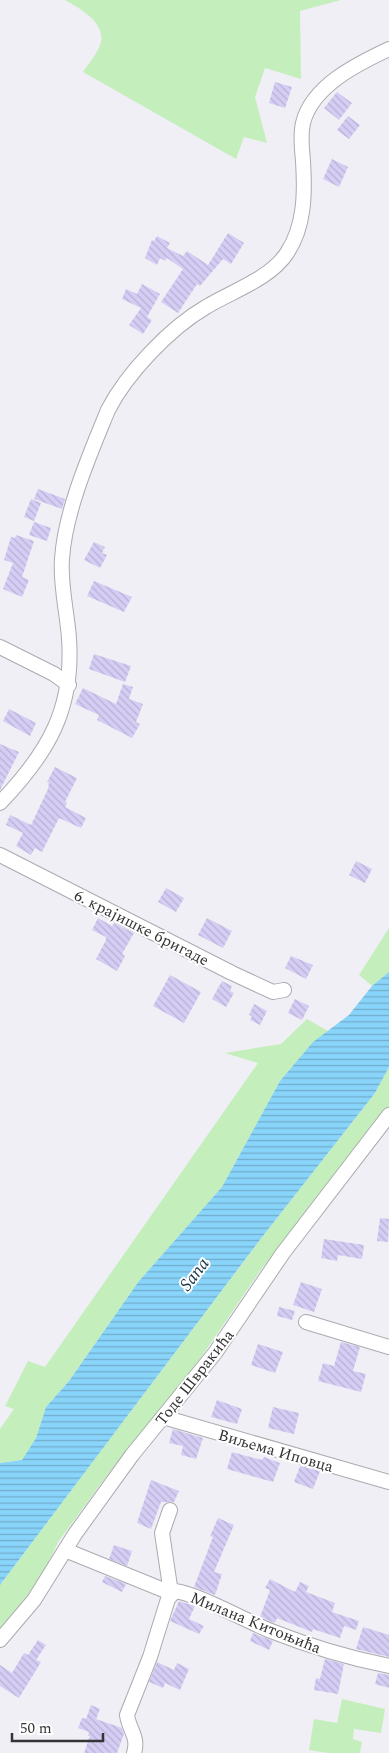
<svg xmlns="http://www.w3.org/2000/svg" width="389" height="1753" viewBox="0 0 389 1753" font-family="Spectral,serif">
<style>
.green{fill:#c4efbc}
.water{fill:url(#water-rules)}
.building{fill:url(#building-back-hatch)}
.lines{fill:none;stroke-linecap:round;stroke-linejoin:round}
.minor-casing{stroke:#abaab0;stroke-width:16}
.minor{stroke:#fff;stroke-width:14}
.labels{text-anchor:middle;stroke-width:4;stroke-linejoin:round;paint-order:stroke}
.street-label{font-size:16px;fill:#343436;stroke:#fff}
.water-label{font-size:18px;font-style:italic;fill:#163748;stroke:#fff}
</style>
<defs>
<pattern id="water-rules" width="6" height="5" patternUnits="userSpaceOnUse" patternTransform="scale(1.25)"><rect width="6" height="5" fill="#89d4fa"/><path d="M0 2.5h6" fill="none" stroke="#71adcb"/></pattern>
<pattern id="building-back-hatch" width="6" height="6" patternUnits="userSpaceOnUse" patternTransform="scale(1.25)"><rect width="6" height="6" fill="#d6cdf5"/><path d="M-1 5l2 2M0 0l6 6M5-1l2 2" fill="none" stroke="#b8b1d3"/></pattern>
</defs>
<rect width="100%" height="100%" fill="#f0eff5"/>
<path class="green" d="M65 0H341L300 11 301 79 265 68 255 97 267 143 244 137 236 159 83 72C88 64 99 52 101 42 105 22 79 8 65 0Z
M389 928V972L372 986 359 975Z
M307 1019 328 1031 310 1046 280 1081 222 1187 139 1281 69 1381 46 1407 36 1438 22 1460 0 1463V1429L14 1409 5 1406 28 1361 45 1367 258 1063 225 1053 281 1044Z
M389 1067V1113L327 1184 260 1271 191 1372 111 1470 58 1542 45 1571 0 1632V1585L259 1241 375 1093Z
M342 1699 385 1709 381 1733 354 1729 353 1739 362 1742 360 1753H328L309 1750 314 1719 337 1723Z"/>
<path class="water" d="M389 972V1067L375 1093 259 1241 0 1585V1463L22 1460 36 1438 46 1407 69 1381 139 1281 222 1187 280 1081 313 1042 349 1015 372 986Z"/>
<path class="building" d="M275 82 292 87 285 108 269 103Z
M337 92 352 103 339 120 324 108Z
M348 116 360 125 349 139 337 130Z
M332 159 348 167 339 187 323 179Z
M228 233 244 243 231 264 223 259 200 286 197 284 178 313 161 302 183 269 167 258 165 261 160 258 157 265 145 258 152 240 154 241 157 236 170 243 167 248 183 256 187 251 208 265Z
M142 284 160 294 147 317 152 320 143 334 129 325 141 308 122 299 126 289 137 294Z
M38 489 65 499 62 509 34 499Z
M31 499 41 503 34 521 24 517Z
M34 522 51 528 47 541 29 535Z
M16 535 34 541 22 577 29 580 22 597 3 589 13 563 4 560 11 537 15 538Z
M94 542 105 547 102 553 107 555 100 568 84 560Z
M94 581 132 597 124 612 87 596Z
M94 654 131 666 125 682 89 669Z
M123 684 133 687 129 699 143 704 136 722 140 724 132 738 97 720 99 715 75 704 83 688 116 704Z
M9 709 36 723 30 736 3 721Z
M0 744 19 752 0 790Z
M55 767 77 778 65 802 67 803 65 807 86 818 81 828 59 818 42 852 35 848 31 855 16 846 23 833 6 825 10 815 31 825 48 789 49 782H47Z
M356 861 372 869 365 883 349 875Z
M166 888 184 898 176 912 158 902Z
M98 918 112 926 114 923 134 933 122 954 125 956 117 971 96 959 106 940V937L92 930Z
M207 918 232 931 223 948 198 935Z
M291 956 313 965 306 979 285 968Z
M170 975 201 992 184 1023 153 1006Z
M222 981 232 986 230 991 234 993 226 1007 212 999Z
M295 999 309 1006 302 1020 288 1013Z
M254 1004 267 1011 260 1025 250 1020 252 1016 249 1015Z
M380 1218 389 1219 388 1242 377 1241Z
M324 1239 364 1245 362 1259 338 1255 337 1261 321 1258Z
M301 1282 322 1289 314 1312 293 1305Z
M279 1307 295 1311 292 1320 277 1316Z
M341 1342 360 1347 353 1371 366 1374 361 1392 318 1381 323 1363 334 1366Z
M258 1344 283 1352 275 1373 251 1365Z
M217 1400 242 1409 237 1424 211 1417Z
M273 1407 299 1413 294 1434 268 1428Z
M173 1429 203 1438 196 1459 181 1455 183 1446 169 1443Z
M232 1452 262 1460 264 1457 280 1463 273 1482 227 1469Z
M300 1466 320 1471 313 1489 294 1482Z
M151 1480 179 1491 174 1502H161L151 1529 137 1523Z
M218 1518 234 1525 214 1572 222 1574 215 1595 194 1587 213 1537 210 1536Z
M114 1545 132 1551 127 1566 109 1559Z
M105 1576 126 1584 122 1592 102 1582Z
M270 1579 295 1592 300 1582 309 1586 306 1592 335 1603 332 1612 359 1621 356 1630 344 1626 340 1638 313 1629 312 1632 277 1618 275 1623 260 1617 270 1590 265 1588Z
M179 1601 195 1606 189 1619 204 1626 199 1634 170 1621Z
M363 1627 389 1635V1657L356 1649Z
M253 1633 273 1641 269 1650 250 1641Z
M38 1640 46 1645 36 1660 41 1662 19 1698 0 1686V1665L12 1673 24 1653 28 1655Z
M325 1659 344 1664 338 1694 314 1690 316 1678 320 1679Z
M157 1662 174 1670 177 1663 189 1669 180 1690 165 1683 163 1688 149 1682Z
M378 1673 389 1675V1688L375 1684Z
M91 1705 100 1709 96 1719 122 1728 124 1734 117 1753H84L90 1736H88L89 1732 78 1728 82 1718 86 1719Z"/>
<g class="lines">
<defs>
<path id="minor" d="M0 647 54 674 69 685
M0 803C48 753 74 709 69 638 67 611 60 585 62 559 65 511 90 454 108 410 127 373 170 328 206 307 232 291 270 279 287 253 305 226 305 192 303 161 302 149 300 136 303 123 312 86 357 64 389 49
M0 855 232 973 273 992 284 990
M306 1322 389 1347
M163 1417 389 1482
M170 1510 162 1533 171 1593
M65 1550 171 1593
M0 1640 34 1600 75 1534 132 1455 215 1353 283 1253 389 1115
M134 1753C139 1737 129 1730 127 1715L150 1657 168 1599 175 1591C196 1593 248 1622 271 1631 309 1646 349 1658 389 1666"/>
</defs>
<use href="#minor" class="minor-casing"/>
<use href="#minor" class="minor"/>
</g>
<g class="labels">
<g class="street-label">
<text transform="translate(142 927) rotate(27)" y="6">6. крајишке бригаде</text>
<text transform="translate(194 1377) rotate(-52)" y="6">Тоде Швракића</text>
<text transform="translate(276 1450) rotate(16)" y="6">Виљема Иповца</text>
<text transform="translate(256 1622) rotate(22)" y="6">Милана Китоњића</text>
</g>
<g class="water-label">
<text transform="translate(194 1274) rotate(-53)" y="6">Sana</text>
</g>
</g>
<path d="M12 1733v8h91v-8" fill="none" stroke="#343436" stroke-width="2.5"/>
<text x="20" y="1733" font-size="15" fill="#343436" stroke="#ffffff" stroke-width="4" paint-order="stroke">50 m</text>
</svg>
